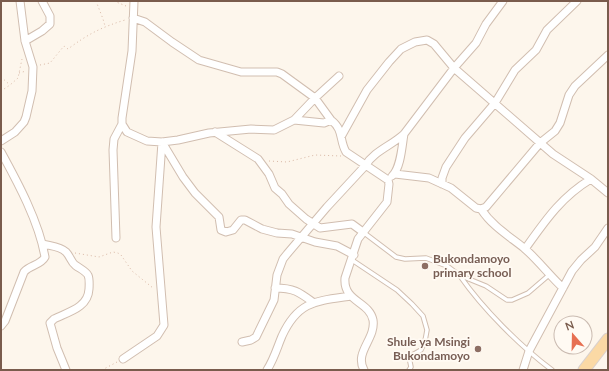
<svg xmlns="http://www.w3.org/2000/svg" width="609" height="371" viewBox="0 0 609 371" font-family="Lato,sans-serif">
<style>
.lines{fill:none;stroke-linecap:round;stroke-linejoin:round}
.lane-casing{stroke:#d1beb0;stroke-width:5.5}
.street-casing{stroke:#d1beb0;stroke-width:9}
.primary-casing{stroke:#dad1cd;stroke-width:13}
.path{stroke:#d9b8a5;stroke-width:1;stroke-dasharray:1 3;stroke-linecap:butt}
.lane{stroke:#fff;stroke-width:3.5}
.street{stroke:#fff;stroke-width:7}
.primary{stroke:#fbd9a5;stroke-width:11}
.education-dot{fill:#8d6e63;stroke:#fffaf3;stroke-width:1.5}
.labels{text-anchor:middle;stroke-width:3.5;stroke-linejoin:round;paint-order:stroke}
.education-label{font-size:12px;font-weight:bold;fill:#785e54;stroke:#fffaf3;text-anchor:start}
</style>
<rect width="100%" height="100%" fill="#fdf6ec"/>
<g class="lines">
<defs>
<path id="lane" d="M363 232 396 257 405 259 426 258 447 266 459 275 486 286 507 300H512L528 293 549 275
M352 260 397 290 412 304 423 316 427 330 425 341 421 350 409 357 411 367 409 370
M460 276C483 309 520 346 552 370"/>
<path id="street" d="M134 1 132 51 122 118V124L127 132 147 141 162 142 178 140 209 133 251 129 274 130 294 120 324 123 331 120C344 130 339 140 346 152L388 180 389 184 387 202 358 239 345 278C343 302 369 301 373 320 376 339 354 352 364 370
M133 18 145 22 172 42 199 60 241 72H277L282 74 315 98 331 120
M25 41 42 31 50 24V16L42 1
M294 120 315 98 339 76
M215 132 258 159 269 174 275 188 282 194 289 204 306 219 320 228 352 224 363 232
M342 135 367 90 389 62 401 49 415 42 427 40 434 44 454 68 553 154 591 179 608 193
M1 141 15 132 24 122 26 117 32 91 33 67 25 41 20 1
M162 142 183 177 195 193 219 217 221 230 226 232 233 230 241 220H245L262 229 277 233 292 234 315 242 337 246 354 255
M1 152C18 183 39 222 45 257 41 265 30 265 24 272L5 321 1 326
M395 174 429 178 451 188 476 208 481 209 486 207 540 143 555 131 560 123 569 95 575 86 608 55
M392 176C401 168 402 145 404 134
M442 184V178L446 167 465 138 495 103 515 70 536 50 547 30 577 1
M481 209C492 226 509 236 524 248 538 260 550 276 563 288
M116 238 113 150 114 139 122 124
M43 244C50 246 60 246 66 252 70 256 71 262 75 265 88 274 90 272 89 289 88 308 68 312 54 319L50 323 57 348 66 370
M525 249C545 221 561 197 591 179
M275 288C294 288 299 292 314 303
M242 342 251 340 256 337 274 300 277 275 283 259 287 254 327 207 365 166C374 151 391 146 404 134L454 68 476 43 486 24 503 1
M123 359 157 336 164 325 156 227 162 142
M267 370C274 359 277 348 282 336 298 301 316 301 351 296
M523 370 529 351 572 271 581 260 595 247 608 228"/>
<path id="primary" d="M584 370 608 339"/>
</defs>
<use href="#lane" class="lane-casing"/>
<use href="#street" class="street-casing"/>
<use href="#primary" class="primary-casing"/>
<path class="path" d="M96 1 103 19 105 26
M114 1 126 6
M40 65 50 63 64 46 68 49C88 34 102 27 125 20
M19 73 26 71
M1 77 10 85
M1 91 10 85 18 78 22 59
M269 161 287 162 315 155 341 156
M75 253 99 257 113 252 118 253 121 255 132 271 153 288
M102 370 117 362"/>
<use href="#lane" class="lane"/>
<use href="#street" class="street"/>
<use href="#primary" class="primary"/>
</g>
<g class="education-dot">
<circle cx="425" cy="266" r="4"/>
<circle cx="478" cy="349" r="4"/>
</g>
<g class="labels">
<g class="education-label">
<text x="433" y="263">Bukondamoyo<tspan x="433" dy="14">primary school</tspan></text>
<text x="470" y="346" text-anchor="end">Shule ya Msingi<tspan x="470" dy="14">Bukondamoyo</tspan></text>
</g>
</g>
<rect width="609" height="371" fill="none" stroke="#7a5c4d" stroke-width="4"/>
<g transform="translate(573 335) rotate(340)"><circle r="19" fill="#fffaf3" stroke="#cabbb1"/>
<path d="M0-3L7 15L0 10L-7 15Z" fill="#e76f51"/>
<text y="-6" font-size="11" font-weight="bold" text-anchor="middle" fill="#7a5c4d">N</text>
</g>
</svg>
